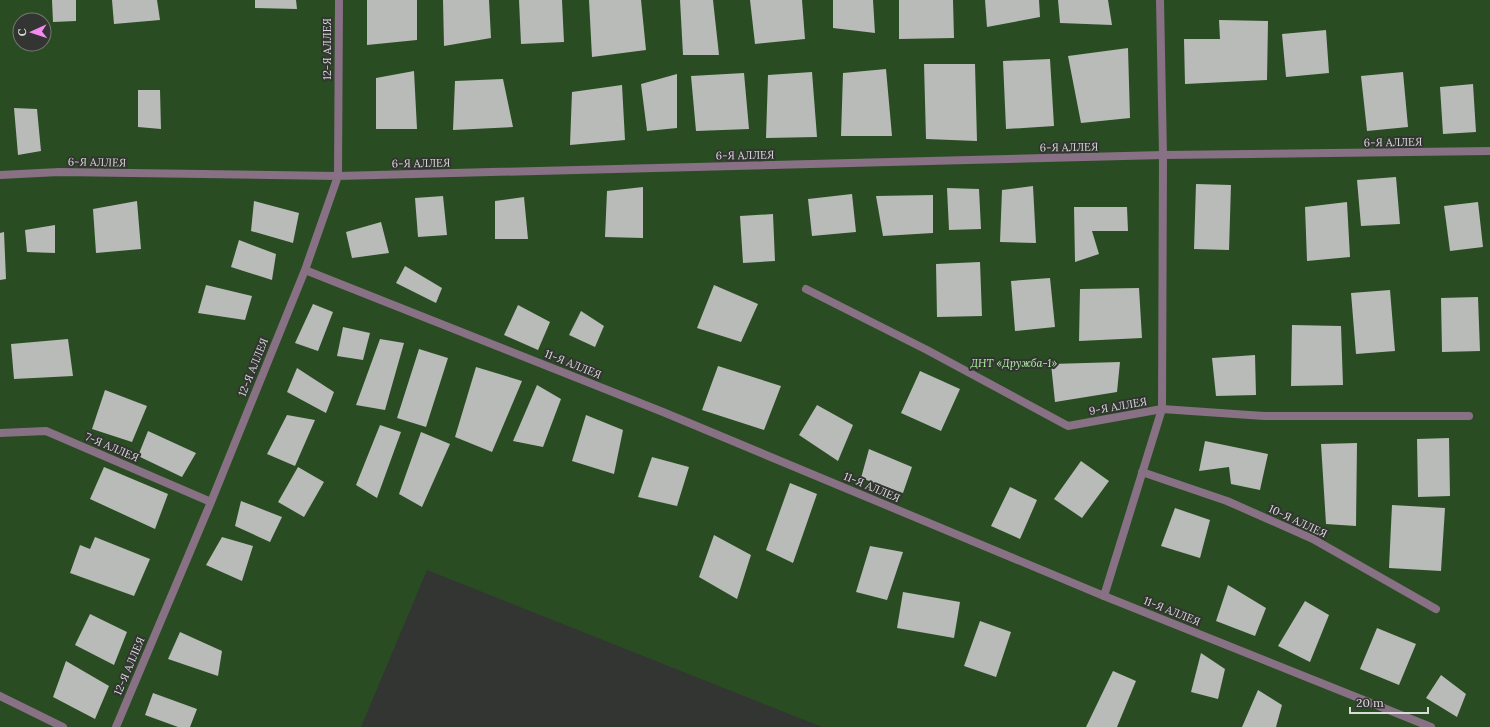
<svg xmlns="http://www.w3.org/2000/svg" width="1490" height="727" viewBox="0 0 1490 727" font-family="Lora,serif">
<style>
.green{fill:#2a4c22;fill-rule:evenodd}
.building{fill:#b8bbb7}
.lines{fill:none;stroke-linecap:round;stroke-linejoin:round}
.service{stroke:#887085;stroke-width:8}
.minor{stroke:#887085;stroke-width:8}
.labels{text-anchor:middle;stroke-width:4;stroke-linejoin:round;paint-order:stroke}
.street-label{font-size:11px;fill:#d9dbd9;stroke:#323531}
.park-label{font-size:11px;font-style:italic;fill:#b1f2a2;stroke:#323531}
</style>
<rect width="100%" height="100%" fill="#323531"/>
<path class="green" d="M0 0H1490V727H822L427 570 361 727H0ZM20 20H44V44H20Z"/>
<path class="building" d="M52 0H76V21L53 22Z
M112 0H157L160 20 114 24Z
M255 0H296L297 9 255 8Z
M367 0H417V40L367 45Z
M443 0H489L491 38 444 46Z
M519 0H562L564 42 521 44Z
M589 0H641L646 50 592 57Z
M680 0H713L719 55H683Z
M750 0H802L805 39 755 44Z
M833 0H873L875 33 833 28Z
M899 0H953L954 38 899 39Z
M985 0H1039L1040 17 987 27Z
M1058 0H1108L1112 25 1060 23Z
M1219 20 1268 21 1267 80 1185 84 1184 39H1220Z
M1326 30 1329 73 1286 77 1282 34Z
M1128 48 1130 118 1081 123 1068 56Z
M1050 59 1054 126 1006 129 1003 61Z
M924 64H975L977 141 926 139Z
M886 69 892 136H841L843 73Z
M414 71 417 129H376V78Z
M812 72 817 137 766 138 768 75Z
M1403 72 1408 127 1367 131 1361 76Z
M744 73 749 129 696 131 691 76Z
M677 74V128L647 131 641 84Z
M503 79 513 127 453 130 455 81Z
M1473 84 1476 132 1443 134 1440 87Z
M622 85 625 140 570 145 572 92Z
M138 90H160L161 129 138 127Z
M14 108 37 109 41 151 18 155Z
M1396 177 1400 224 1361 226 1357 180Z
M1196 184 1231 185 1229 250 1194 249Z
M1033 186 1036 243 1000 242 1002 190Z
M643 187V238L605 237 607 191Z
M947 188 979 189 981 229 949 230Z
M852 194 856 232 812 236 808 199Z
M933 195V233L883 236 876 196Z
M443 196 447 235 418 237 415 198Z
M524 197 528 239H495V201Z
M137 201 141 249 96 253 93 209Z
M254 201 299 213 293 243 251 231Z
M1347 202 1350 257 1307 261 1305 207Z
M1478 202 1483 247 1450 251 1444 206Z
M1074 207H1127L1128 231H1092L1099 254 1075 262Z
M773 214 775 261 743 263 740 216Z
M381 222 389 253 352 258 346 232Z
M55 225V253L27 252 25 230Z
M4 232 6 279 0 280V233Z
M239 240 276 254 272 280 231 267Z
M980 262 982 316 937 317 936 264Z
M405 266 442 288 436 303 396 283Z
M1050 278 1055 327 1015 331 1011 281Z
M206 285 252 296 245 320 198 313Z
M714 285 758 304 741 342 697 328Z
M1139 288 1142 338 1079 341 1080 289Z
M1390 290 1395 351 1356 354 1351 293Z
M1478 297 1480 351 1442 352 1441 298Z
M313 304 333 312 318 351 295 343Z
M518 305 550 322 538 350 504 335Z
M581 311 604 326 595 347 569 335Z
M1292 325 1341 326 1343 385 1291 386Z
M343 327 370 333 363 360 337 356Z
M68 339 73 376 14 379 11 344Z
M380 339 404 343 385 410 356 405Z
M419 349 448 358 426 427 397 418Z
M1255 355 1256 395 1216 396 1212 358Z
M1120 362 1117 392 1055 402 1051 364Z
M718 366 781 386 764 430 702 410Z
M476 367 522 381 492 452 455 437Z
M297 368 334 392 326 413 287 392Z
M920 371 960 389 941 431 901 413Z
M537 385 561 399 543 447 513 441Z
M105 390 147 406 132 442 92 429Z
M817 405 853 425 838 461 799 435Z
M287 415 315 420 295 466 267 454Z
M586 415 623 430 614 474 572 461Z
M380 425 401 432 377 498 356 485Z
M148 431 196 453 182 477 138 456Z
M421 432 450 444 422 507 399 494Z
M1449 438 1450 496 1418 497 1417 439Z
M1205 441 1268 454 1260 490 1231 484 1229 467 1199 471Z
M1357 443 1356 526 1326 524 1321 444Z
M869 449 912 467 903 493 861 478Z
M652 457 689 467 677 506 638 497Z
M1081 461 1109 481 1082 518 1054 499Z
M104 467 168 494 155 529 90 499Z
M298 467 324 482 304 517 278 502Z
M790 483 817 494 793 563 766 550Z
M1010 487 1037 500 1020 539 991 526Z
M241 501 282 517 270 542 235 526Z
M1392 505 1445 508 1441 571 1389 568Z
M1175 508 1210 520 1200 558 1161 546Z
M714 535 751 555 737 599 699 577Z
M95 537 150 559 134 596 70 573 80 545 90 549Z
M222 537 253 546 242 581 206 565Z
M870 546 903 552 887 600 856 592Z
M1228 585 1266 608 1255 636 1216 621Z
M903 592 960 602 954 638 897 628Z
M1305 601 1329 615 1310 662 1278 646Z
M90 614 127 632 114 665 75 645Z
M980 621 1011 632 996 677 964 666Z
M1377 628 1416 644 1399 685 1360 669Z
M180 632 222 651 218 676 168 659Z
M1201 653 1225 669 1218 699 1191 692Z
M66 661 109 686 95 719 53 697Z
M1113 671 1136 681 1117 727H1086Z
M1441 675 1466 694 1457 717 1426 698Z
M1258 690 1282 705 1276 727H1242Z
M153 693 197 709 190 727H178L145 715Z"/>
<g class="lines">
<path class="service" d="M0 175 59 172 338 176 1163 155 1490 151
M305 270 663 412 1104 596 1431 727
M806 289 927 350 1068 426 1162 409 1264 416H1469
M0 433 46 431 211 502
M1142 472 1227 501 1313 539 1436 609
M0 696 63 727
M116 727 211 502 305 270 338 176 339 0"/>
<path class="minor" d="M1104 596 1162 409 1163 155 1160 0"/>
</g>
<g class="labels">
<g class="street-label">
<text transform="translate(327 49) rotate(-90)" y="4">12-Я АЛЛЕЯ</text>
<text transform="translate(1393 142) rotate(-1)" y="4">6-Я АЛЛЕЯ</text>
<text transform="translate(1069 147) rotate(-1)" y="4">6-Я АЛЛЕЯ</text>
<text transform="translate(745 155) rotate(-1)" y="4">6-Я АЛЛЕЯ</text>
<text transform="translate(97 162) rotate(1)" y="4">6-Я АЛЛЕЯ</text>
<text transform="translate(421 163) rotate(-1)" y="4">6-Я АЛЛЕЯ</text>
<text transform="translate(573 364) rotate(22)" y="4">11-Я АЛЛЕЯ</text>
<text transform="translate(253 367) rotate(-68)" y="4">12-Я АЛЛЕЯ</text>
<text transform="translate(1118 406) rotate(-10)" y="4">9-Я АЛЛЕЯ</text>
<text transform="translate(112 447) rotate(23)" y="4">7-Я АЛЛЕЯ</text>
<text transform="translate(872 487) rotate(23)" y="4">11-Я АЛЛЕЯ</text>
<text transform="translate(1298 521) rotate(25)" y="4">10-Я АЛЛЕЯ</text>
<text transform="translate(1172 611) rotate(22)" y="4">11-Я АЛЛЕЯ</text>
<text transform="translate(129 666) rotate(-67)" y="4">12-Я АЛЛЕЯ</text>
</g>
<g class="park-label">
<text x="1014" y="367">ДНТ «Дружба-1»</text>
</g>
</g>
<g transform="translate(32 32) rotate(267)"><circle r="19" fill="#323531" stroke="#757774"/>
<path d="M0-3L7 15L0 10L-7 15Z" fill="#f589ef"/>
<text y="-6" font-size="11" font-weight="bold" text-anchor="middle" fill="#d9dbd9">С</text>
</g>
<path d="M1350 707v6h78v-6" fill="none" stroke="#d9dbd9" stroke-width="2"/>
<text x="1356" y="707" font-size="12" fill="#d9dbd9" stroke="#323531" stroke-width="3" paint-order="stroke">20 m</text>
</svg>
